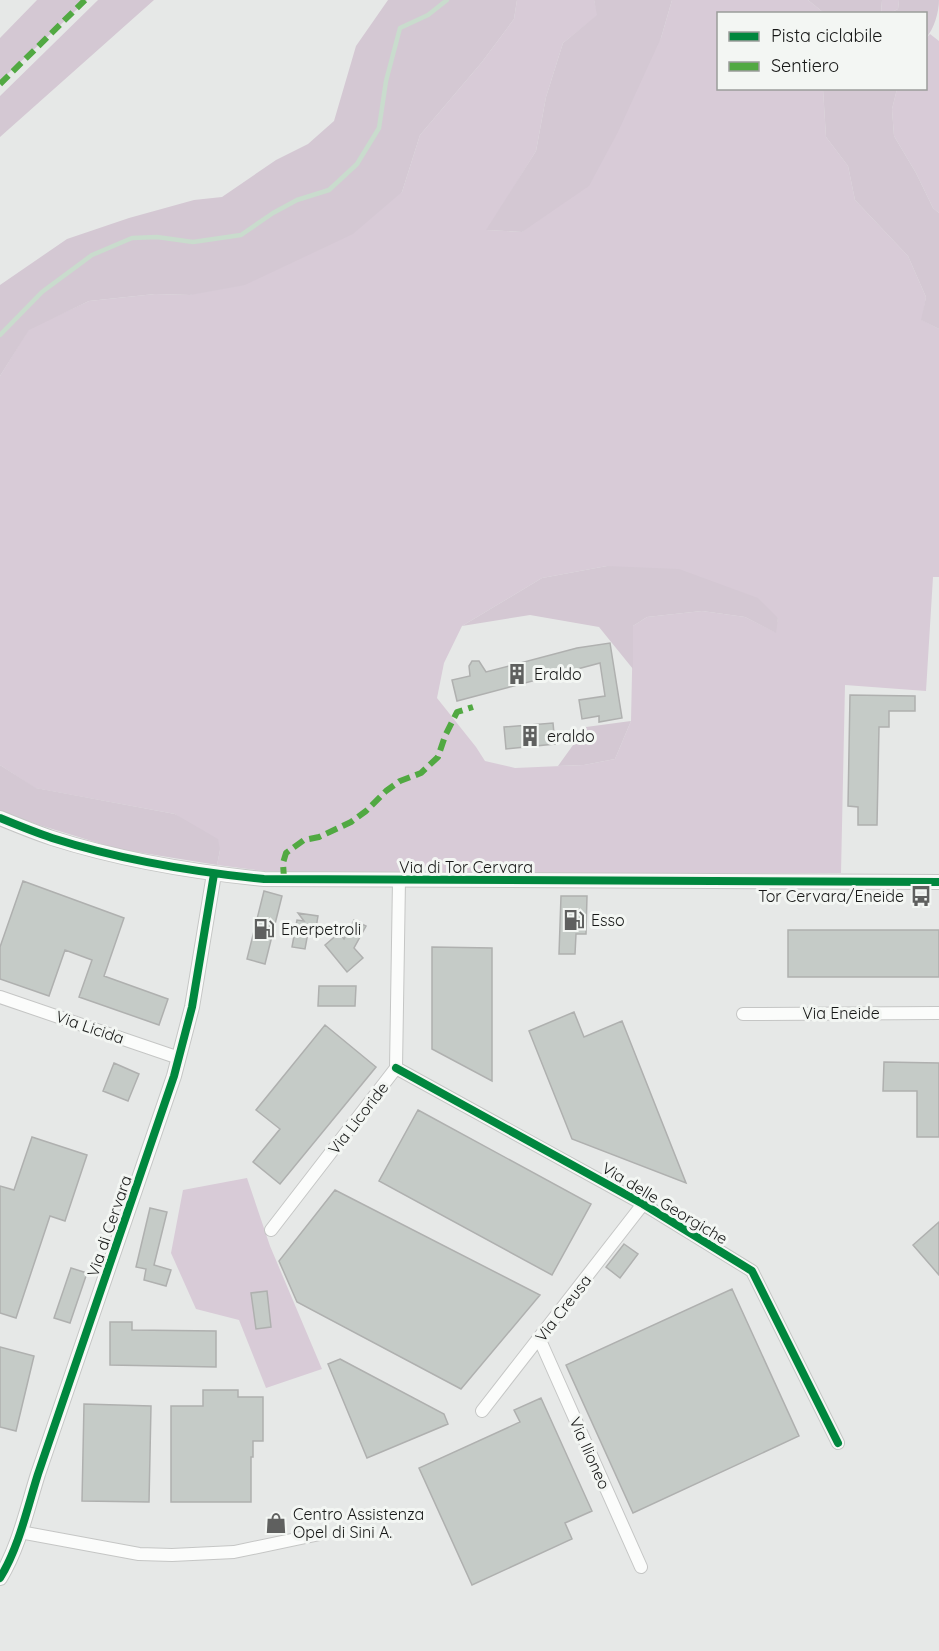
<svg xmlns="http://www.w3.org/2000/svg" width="939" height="1651" viewBox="0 0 939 1651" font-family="Quicksand,sans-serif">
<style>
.green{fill:#d8cbd7;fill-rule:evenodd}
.forest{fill:#d4c8d3}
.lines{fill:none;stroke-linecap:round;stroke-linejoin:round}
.stream{stroke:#c9dccd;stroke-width:4.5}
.building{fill:#c5cbc7;stroke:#afb0af;stroke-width:1.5}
.minor-casing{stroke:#c5c6c5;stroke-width:14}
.tertiary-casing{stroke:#c5c6c5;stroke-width:16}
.minor{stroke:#fbfcfb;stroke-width:12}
.tertiary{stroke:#fbfcfb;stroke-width:14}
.quiet{stroke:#51a942;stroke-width:6;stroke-dasharray:12 6;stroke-linecap:butt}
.cycleway-casing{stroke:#f3f6f3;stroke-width:11}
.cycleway{stroke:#00873e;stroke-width:8}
.labels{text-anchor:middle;stroke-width:6;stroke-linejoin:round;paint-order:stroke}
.poi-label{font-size:16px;fill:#161716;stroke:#f3f6f3;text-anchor:start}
.street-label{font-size:16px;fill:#161716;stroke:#f3f6f3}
</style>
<rect width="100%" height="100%" fill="#e6e8e7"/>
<path class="green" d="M517 0H594L598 15 563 43 546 97 536 151 487 230 522 232 661 38 672 0H808L824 13 718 14V88L823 89 826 137 848 166 855 200 908 256 926 297 922 320 939 329V577H933L926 691 845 685 841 873H308L264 871 217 865 220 850 175 814 35 788 0 765V376L29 329 89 301 155 294 190 295 402 192 420 135 482 62 514 19ZM607 566 778 618 775 632 745 617 702 611 647 617 633 626 631 721 615 759 584 765 515 768 485 761 476 747 437 698 444 663 462 626 542 578Z
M882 0H899L898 9 890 13 881 14Z
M930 34 939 41V213L933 208 916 173 894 136 892 109 897 89 926 88V38Z
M247 1178 270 1246 322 1369 266 1388 239 1320 196 1309 171 1253 183 1190Z"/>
<path class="forest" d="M37 0H87L0 81V38Z
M98 0H154L0 137V96Z
M388 0H517L514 19 482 62 420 135 402 192 353 234 245 285 190 295 155 294 89 301 29 330 0 376V285L67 239 129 218 194 200 222 197 276 160 308 144 334 121 356 46Z
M594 0H672L661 38 618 132 589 186 522 232 486 230 536 151 546 97 563 43 597 15Z
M808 0H882L881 13H824Z
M899 0H939C939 12 934 29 926 38V14L890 13 898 9Z
M823 89H897L892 109 894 136 916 173 933 208 939 213V329L921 320 926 297 908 256 855 200 848 166 826 137Z
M607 566 679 569 758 598 778 618 776 633 745 617 702 611 647 617 633 626V669L599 627 530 615 462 626 542 578Z
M631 721 615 759 584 765 558 766 586 727Z
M0 765 36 788 175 814 218 839 220 850 217 865 118 849 39 825 0 811Z"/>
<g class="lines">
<path class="stream" d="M0 335 42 292 92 255 132 238 157 237 193 242 241 235 273 213 297 200 329 190 357 164 379 128 386 81 400 28 428 15 447 0"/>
</g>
<path class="building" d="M610 643 622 718 599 722V716L582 719 579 700 605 696 600 663 457 701 452 680 470 676 469 666 472 661H479L486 672 577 648Z
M850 695 915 696V711H889V727H879L877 825H858V807L848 806Z
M553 723 555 744 506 749 504 727Z
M23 881 124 918 104 976 168 999 159 1025 79 997 92 960 65 950 49 996 0 979V947Z
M264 891 282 896 265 964 247 959Z
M561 896H587L586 934H576L575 954H559Z
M298 913 318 916 315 934 309 927 305 949 292 947 297 920 304 921Z
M354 920 366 926 354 948 363 958 347 972 325 945 339 933 344 939Z
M788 930H939V977H788Z
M432 947 492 948V1081L432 1049Z
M319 986H356L355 1006H318Z
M574 1012 584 1037 622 1021 686 1183 572 1139 529 1031Z
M325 1025 376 1067 280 1184 253 1162 280 1129 256 1110Z
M884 1062 939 1063V1137H917V1091H883Z
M114 1063 139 1074 128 1101 103 1091Z
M418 1110 591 1204 552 1275 379 1181Z
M32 1137 87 1155 65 1221 50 1216 16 1318 0 1313V1186L14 1190Z
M335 1190 540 1295 461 1389 297 1302 279 1261Z
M150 1208 167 1212 154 1265 171 1270 166 1286 144 1280 146 1269 136 1267Z
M939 1222V1275L913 1245Z
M624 1244 638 1254 620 1278 606 1267Z
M71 1268 87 1273 70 1323 54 1318Z
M732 1289 799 1436 633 1513 566 1365Z
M267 1291 271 1327 256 1329 251 1293Z
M110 1322H132V1330L216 1331V1367L110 1365Z
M0 1347 34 1356 16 1431 0 1427Z
M340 1359 444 1414 448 1424 367 1458 328 1364Z
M203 1390H238V1397H263V1441H253V1457H251V1502H171V1406H203Z
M541 1398 592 1511 565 1523 572 1539 472 1585 419 1468 520 1422 514 1410Z
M84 1404 151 1406 149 1502 82 1501Z"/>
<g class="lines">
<defs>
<path id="minor" d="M0 997 179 1058
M743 1014 939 1013
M396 1068 643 1204 752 1271 838 1443
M271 1230 396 1068 399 880
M539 1338 641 1567
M482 1411 643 1204
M20 1532 139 1554 172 1555 234 1552 320 1534"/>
<path id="tertiary" d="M0 818C17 825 34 832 52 838 121 860 193 872 264 879L939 882
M0 1578C19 1547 27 1509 38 1474L174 1076 192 1007 214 874"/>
</defs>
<use href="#minor" class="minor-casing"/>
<use href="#tertiary" class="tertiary-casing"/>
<use href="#minor" class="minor"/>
<use href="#tertiary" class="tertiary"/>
<path class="quiet" d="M0 84 85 0
M284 879 283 863 286 853 304 840 319 837 351 822 366 811 386 791 400 781 421 773 438 757 445 736 457 712 473 707"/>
<defs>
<path id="cycleway" d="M0 818C17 825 34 832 52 838 121 860 193 872 264 879L939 882
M396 1068 643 1204 752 1271 838 1443
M0 1578C19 1547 27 1509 38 1474L174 1076 192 1007 214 874"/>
</defs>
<use href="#cycleway" class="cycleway-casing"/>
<use href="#cycleway" class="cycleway"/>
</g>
<defs>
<symbol id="building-bare" viewBox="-9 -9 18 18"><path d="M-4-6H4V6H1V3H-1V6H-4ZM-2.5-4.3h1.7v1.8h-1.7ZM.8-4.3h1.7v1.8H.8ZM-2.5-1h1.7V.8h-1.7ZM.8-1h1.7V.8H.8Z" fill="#5f605f" stroke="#f3f6f3" stroke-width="2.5" paint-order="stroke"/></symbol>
<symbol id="bus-bare" viewBox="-9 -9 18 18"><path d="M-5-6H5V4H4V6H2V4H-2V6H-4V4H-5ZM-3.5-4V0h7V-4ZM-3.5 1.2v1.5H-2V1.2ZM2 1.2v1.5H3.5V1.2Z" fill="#5f605f" stroke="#f3f6f3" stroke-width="2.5" paint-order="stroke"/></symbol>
<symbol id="fuel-bare" viewBox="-9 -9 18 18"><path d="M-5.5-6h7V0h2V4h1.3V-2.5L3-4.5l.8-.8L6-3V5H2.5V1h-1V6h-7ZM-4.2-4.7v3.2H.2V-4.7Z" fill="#5f605f" stroke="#f3f6f3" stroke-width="2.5" paint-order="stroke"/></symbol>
<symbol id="shop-bare" viewBox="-9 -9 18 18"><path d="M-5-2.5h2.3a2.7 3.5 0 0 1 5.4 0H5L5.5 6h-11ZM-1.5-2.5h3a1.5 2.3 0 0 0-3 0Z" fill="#5f605f" stroke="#f3f6f3" stroke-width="2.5" paint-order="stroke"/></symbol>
</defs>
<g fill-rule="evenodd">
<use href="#building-bare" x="502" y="659" width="30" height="30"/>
<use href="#building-bare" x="515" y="721" width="30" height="30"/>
<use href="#bus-bare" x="906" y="881" width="30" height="30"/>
<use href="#fuel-bare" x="559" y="905" width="30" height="30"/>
<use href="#fuel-bare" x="249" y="914" width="30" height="30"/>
<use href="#shop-bare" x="261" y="1508" width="30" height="30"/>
</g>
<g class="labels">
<g class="poi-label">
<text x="534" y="680">Eraldo</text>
<text x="547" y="742">eraldo</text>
<text x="904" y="902" text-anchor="end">Tor Cervara/Eneide</text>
<text x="591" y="926">Esso</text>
<text x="281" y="935">Enerpetroli</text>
<text x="293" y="1520">Centro Assistenza<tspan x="293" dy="18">Opel di Sini A.</tspan></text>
</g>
<g class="street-label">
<text x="466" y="873">Via di Tor Cervara</text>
<text x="841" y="1019">Via Eneide</text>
<text transform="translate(90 1027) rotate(19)" y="6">Via Licida</text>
<text transform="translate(358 1118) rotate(-52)" y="6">Via Licoride</text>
<text transform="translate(665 1203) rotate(31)" y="6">Via delle Georgiche</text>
<text transform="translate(109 1226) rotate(-71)" y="6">Via di Cervara</text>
<text transform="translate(563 1308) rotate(-52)" y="6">Via Creusa</text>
<text transform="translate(590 1453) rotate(66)" y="6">Via Ilioneo</text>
</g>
</g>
<rect x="717" y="12" width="210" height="78" fill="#f3f6f3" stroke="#9b9d9b" stroke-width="1.5"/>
<rect x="729" y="32" width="30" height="9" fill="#00873e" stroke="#9b9d9b" stroke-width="1.5"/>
<text x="771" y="42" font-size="18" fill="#161716">Pista ciclabile</text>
<rect x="729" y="62" width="30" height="9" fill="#51a942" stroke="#9b9d9b" stroke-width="1.5"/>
<text x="771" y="72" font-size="18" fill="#161716">Sentiero</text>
</svg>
